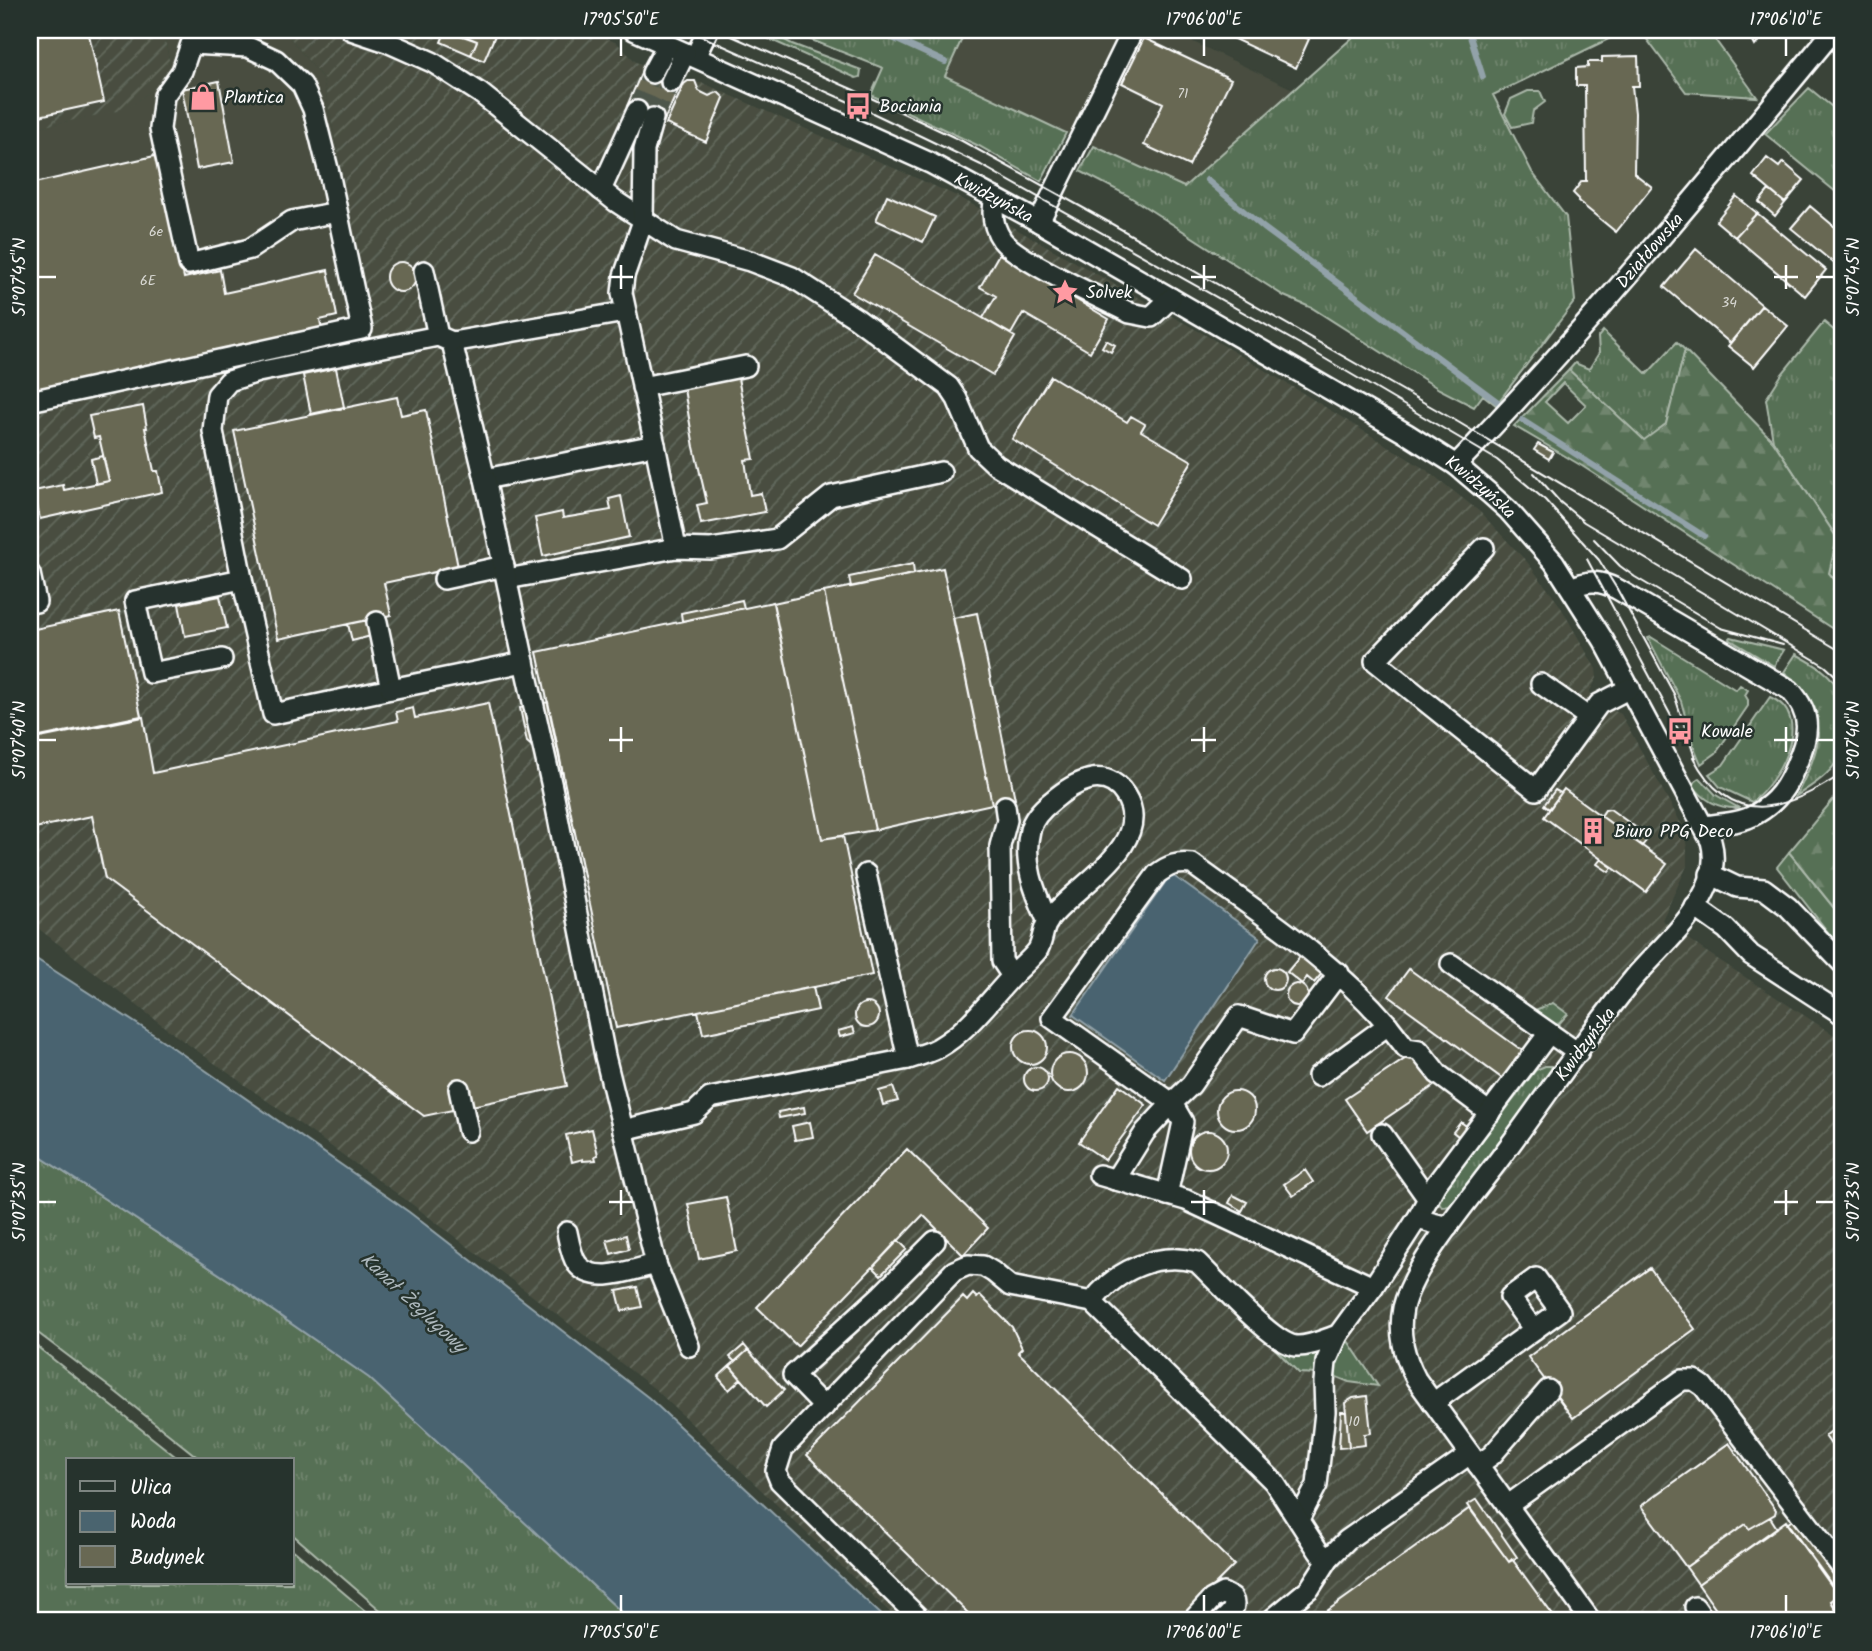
<svg xmlns="http://www.w3.org/2000/svg" width="1872" height="1651" viewBox="0 0 1872 1651" font-family="Kalam,sans-serif">
<style>
.built{fill:#484e40}
.industrial{fill:url(#industrial-furrows)}
.grass{fill:url(#grass-tufts);stroke:#abb8aa;stroke-width:2}
.forest{fill:url(#forest-firs);stroke:#abb8aa;stroke-width:2;fill-rule:evenodd}
.green{fill:#577055;stroke:#abb8aa;stroke-width:2}
.water{fill:#4a646f;stroke:#92a2a9;stroke-width:2}
.lines{fill:none;stroke-linecap:round;stroke-linejoin:round}
.stream{stroke:#92a2a9;stroke-width:6}
.building{fill:#686853;stroke:#fff;stroke-width:2}
.minor-tunnel{stroke:#4e564c;stroke-width:19;stroke-dasharray:19 10;stroke-linecap:butt}
.minor-casing{stroke:#fff;stroke-width:24}
.minor{stroke:#26332d;stroke-width:19}
.tram{stroke:#fff;stroke-width:2}
.ticks{fill:none;stroke:#fff;stroke-width:2.5}
.labels{text-anchor:middle;stroke-width:5;stroke-linejoin:round;paint-order:stroke}
.number-label{font-size:14px;fill:#d9d9d4}
.poi-label{font-size:18px;fill:#fff;stroke:#26332d;text-anchor:start}
.street-label{font-size:18px;fill:#fff;stroke:#26332d}
.water-label{font-size:19px;font-style:italic;fill:#aeb9be;stroke:#26332d}
.neatline{fill:none;stroke:#fff;stroke-width:2.5}
.ticks-label{font-size:18px;text-anchor:middle;fill:#fff}
</style>
<defs>
<pattern id="industrial-furrows" width="10" height="10" patternUnits="userSpaceOnUse" patternTransform="scale(1.75)"><rect width="10" height="10" fill="#484e40"/><path d="M-1 1l2-2M0 10L10 0M9 11l2-2" fill="none" stroke="#63695d"/></pattern>
<pattern id="grass-tufts" width="24" height="20" patternUnits="userSpaceOnUse" patternTransform="scale(1.75)"><rect width="24" height="20" fill="#577055"/><path d="M3 7l-1-3M5 7V3M7 7l1-3M15 17l-1-3M17 17v-4M19 17l1-3" fill="none" stroke="#70856e"/></pattern>
<pattern id="forest-firs" width="22" height="20" patternUnits="userSpaceOnUse" patternTransform="scale(1.75)"><rect width="22" height="20" fill="#577055"/><path d="M5 1l3.5 6h-7zM16 11l3.5 6h-7z" fill="#70856e"/></pattern>
</defs>
<rect width="100%" height="100%" fill="#3a4338"/>
<filter id="ink" filterUnits="userSpaceOnUse"><feTurbulence type="fractalNoise" baseFrequency=".0143" numOctaves="2"/><feDisplacementMap in="SourceGraphic" scale="14" xChannelSelector="R" yChannelSelector="G"/><feConvolveMatrix kernelMatrix="1 2 1 2 8 2 1 2 1" color-interpolation-filters="sRGB"/></filter>
<g filter="url(#ink)">
<path class="built" d="M163 30H284L323 79 375 339 30 412V129L128 108 172 74Z
M966 30H1168L1295 90 1183 187 944 76Z"/>
<path class="industrial" d="M30 30H163L172 74 128 109 30 129Z
M284 30H588L617 43 636 62 688 82 703 83 959 197 1211 338 1301 392 1428 471 1480 512 1528 563 1559 604 1596 669 1597 678 1590 691 1592 697 1606 711 1613 710 1621 714 1683 827 1687 848V866L1662 920 1702 949 1842 1040V1621H899L655 1389 413 1205 175 1035 30 922V412L375 339 323 79Z"/>
<path class="grass" d="M786 30H966L945 76 1066 133 1041 181 979 146 871 95 883 68Z
M1361 30H1627L1493 95 1532 172 1566 217 1575 301 1496 405 1483 395 1474 407 1439 389 1312 308 1284 296 1127 195 1080 171 1094 146 1184 187Z
M1640 30H1708L1757 97 1686 92Z
M772 33 792 44 861 70 860 77 856 78 769 39Z
M1809 88 1842 115V197L1765 134Z
M1824 322 1842 337V589L1829 573 1837 538 1773 441 1766 399 1782 374Z
M1603 331 1647 374 1677 342 1685 350 1666 424 1644 441 1569 370 1575 363 1589 369 1599 353 1598 337Z
M1651 637 1736 690 1740 685 1748 690 1745 695 1748 700V706L1716 753 1701 764 1693 745 1681 701 1648 638Z
M1731 637 1784 650 1774 666 1729 639Z
M1796 654C1831 673 1842 681 1842 722 1842 730 1844 741 1842 749 1836 772 1814 784 1796 796 1821 747 1836 710 1784 672Z
M1770 697C1816 717 1778 782 1752 802L1720 787 1709 774 1723 765Z
M1700 778 1716 795 1739 808C1719 809 1703 800 1692 784Z
M1789 852 1842 918V950L1777 867Z
M1553 1003 1568 1014 1557 1026 1535 1010Z
M1545 1066H1551L1552 1070 1451 1206 1442 1207 1439 1202V1197L1536 1070Z
M30 1150 227 1279 370 1378 631 1621H393L292 1534V1460H201L112 1389 30 1327Z
M30 1341 180 1460H68V1583H292V1549L377 1621H30Z
M1348 1341 1378 1386 1349 1382 1334 1376 1338 1356Z
M1273 1347C1290 1358 1304 1355 1323 1348L1316 1374 1299 1373Z"/>
<path class="forest" d="M1685 350 1773 441 1837 538 1829 573 1842 589V635L1582 466 1514 426 1569 370 1644 440 1666 424ZM1563 383 1586 405 1568 423 1545 402Z
M1842 789V918L1789 852Z"/>
<path class="green" d="M1528 91H1540L1545 102 1533 111 1531 123 1512 127 1505 114 1511 99Z"/>
<path class="water" d="M1171 874 1260 938 1165 1080 1073 1015Z
M30 955 162 1040 409 1212 649 1398 888 1621H631L369 1378 227 1279 30 1150Z"/>
<g class="lines">
<path class="stream" d="M875 30 945 62
M1468 30 1483 77
M1207 180 1264 228 1498 402
M1522 420 1704 536"/>
</g>
<path class="building" d="M30 30H88L104 102 30 118Z
M446 30 477 41 471 55 441 42Z
M451 30H489L496 33 484 61 471 55 477 41Z
M1215 30H1290L1309 39 1296 68Z
M1747 30H1768L1755 46Z
M1144 38 1231 79 1189 166 1144 145 1163 103 1122 83Z
M1638 56 1639 86H1632L1635 113 1634 173 1652 187 1616 232 1578 201 1579 199 1573 193 1582 181H1586L1585 86H1576V68L1588 67V62H1602V57Z
M643 69 680 86 663 123 627 106Z
M219 81 234 162 197 169 182 89Z
M688 81H695L699 91 709 96 718 92 724 98 706 142 666 124 684 84Z
M159 155 184 278 220 270 224 293 328 270 337 316 320 320 322 330 30 392V184Z
M1767 158 1779 167 1783 162 1804 180 1785 203 1753 176Z
M1769 190 1785 203 1775 216 1759 202Z
M887 195 935 217 923 242 876 220Z
M1736 196 1757 213 1735 237 1716 221Z
M1810 206 1842 233V270L1791 228Z
M1757 213 1826 270 1805 296 1735 237Z
M1696 249 1762 305 1730 343 1664 287Z
M999 254 1109 319 1090 352 1023 313 1011 334 983 318 996 296 980 287Z
M875 255 1015 337 993 375 852 293Z
M386 277a15 15 0 1 1 30 0a15 15 0 1 1-30 0Z
M1762 305 1788 326 1754 367 1728 346Z
M1106 340 1115 345 1111 352 1102 347Z
M336 368 344 407 311 414 303 375Z
M1051 376 1127 422 1131 416 1145 424 1141 431 1192 461 1153 525 1012 439Z
M738 378 754 459 745 460 750 495 761 493 765 512 701 524 697 505 707 503 694 447 684 389Z
M397 397 401 415 426 410 458 567 384 583 391 615 278 639 234 431Z
M143 406 147 428H145L154 471H158L162 492 40 519 34 491 63 485 64 490 109 481 99 437 94 438 89 416Z
M1538 444 1553 452 1549 459 1534 450Z
M103 456 109 481 96 484 91 459Z
M621 496 629 537 543 556 535 518 562 512 563 518 611 510 609 499Z
M913 564 914 574 851 587 849 577Z
M943 568 992 804 875 830 824 592Z
M824 592 875 830 822 839 773 603Z
M220 596 227 628 185 636 179 604Z
M742 600 744 608 682 621 681 613Z
M773 602 822 839 843 836 872 975 616 1028 537 652Z
M119 611 141 716 30 739V630Z
M977 613 1015 799 992 804 953 618Z
M368 620 371 636 352 641 348 624Z
M548 702 557 744 563 774 527 742 520 708Z
M488 703 567 1086 424 1116 105 879 92 816 30 829V740L143 717 153 773 398 721 396 712 413 708 415 718Z
M1564 789 1667 864 1646 892 1544 817Z
M1555 790 1561 793 1549 809 1544 805Z
M1610 809 1645 834 1646 841 1642 846 1601 816 1605 810Z
M1601 859 1613 867 1609 872 1597 864Z
M1302 954 1324 971 1314 983 1307 977 1302 984 1287 972Z
M1264 979a11 11 0 1 1 22 0a11 11 0 1 1-22 0Z
M1409 969 1527 1054 1507 1082 1389 996Z
M1286 995a11 11 0 1 1 22 0a11 11 0 1 1-22 0Z
M813 987 818 1010 703 1034 698 1011Z
M855 1015a12 12 0 1 1 24 0a12 12 0 1 1-24 0Z
M853 1027 855 1033 840 1037 838 1031Z
M1013 1047a17 17 0 1 1 34 0a17 17 0 1 1-34 0Z
M1414 1053 1435 1085 1367 1131 1345 1099Z
M1050 1073a19 19 0 1 1 38 0a19 19 0 1 1-38 0Z
M1024 1079a12 12 0 1 1 24 0a12 12 0 1 1-24 0Z
M1119 1085 1146 1105 1105 1160 1079 1142Z
M893 1087 898 1101 883 1105 879 1091Z
M1217 1110a19 19 0 1 1 38 0a19 19 0 1 1-38 0Z
M804 1107 805 1113 779 1118 778 1112Z
M810 1122 813 1137 795 1140 792 1126Z
M1461 1122 1470 1129 1462 1139 1453 1132Z
M592 1129 598 1155 595 1156 596 1160 583 1161V1159L572 1162 566 1135Z
M1189 1150a19 19 0 1 1 38 0a19 19 0 1 1-38 0Z
M907 1149 988 1228 963 1255 923 1215 797 1346 757 1307Z
M1305 1170 1313 1182 1293 1196 1284 1184Z
M1233 1195 1247 1202 1242 1211 1229 1203Z
M726 1197 737 1251 699 1259 688 1204Z
M626 1235 629 1249 611 1254 607 1240Z
M898 1240 907 1249 881 1275 873 1267Z
M1650 1268 1695 1329 1573 1418 1528 1357Z
M637 1287 642 1307 622 1311 617 1291Z
M973 1294 977 1298 980 1295 1012 1327 1022 1348 1018 1352 1234 1565 1178 1621H976L807 1455 963 1297 967 1301Z
M744 1345 748 1350 735 1362 730 1357Z
M748 1350 784 1390 766 1407 730 1366Z
M730 1366 741 1379 729 1390 718 1377Z
M1367 1396 1371 1433 1364 1434 1365 1445 1349 1447 1345 1403 1353 1398Z
M1341 1412H1346L1349 1447 1339 1448Z
M1842 1423V1460L1825 1436Z
M1729 1443 1776 1510 1775 1514 1749 1529 1746 1524 1686 1567 1641 1506Z
M1477 1499 1517 1557 1513 1560 1509 1562 1467 1505Z
M1470 1508 1509 1562 1512 1559 1557 1621H1313Z
M1798 1516 1842 1577 1831 1585 1787 1524Z
M1770 1517 1777 1528 1698 1584 1686 1567 1746 1524 1749 1529Z
M1786 1521 1839 1595 1831 1601 1842 1621H1724L1698 1584Z
M1839 1595 1842 1600V1618L1831 1601Z"/>
<g class="lines">
<path class="minor-tunnel" d="M637 111 652 73
M653 118 671 82"/>
<defs>
<g id="minor">
<path d="M351 30 387 42 432 62 480 93 615 201 676 241 750 261 792 277 857 319 949 387 957 399 978 448 996 465 1182 579"/>
<path id="s1" d="M634 30 930 163 1039 222 1407 434 1456 465 1489 493 1508 510 1554 562 1604 641 1711 841C1726 895 1664 942 1634 978 1588 1034 1547 1095 1504 1153 1475 1193 1414 1261 1403 1308 1398 1334 1404 1356 1416 1379L1591 1621"/>
<path d="M695 57 708 30"/>
<path d="M652 73 667 45"/>
<path d="M671 82 685 53"/>
<path d="M601 190 637 111"/>
<path d="M995 198C991 213 993 227 1002 240 1018 261 1103 299 1130 313L1151 317 1171 298"/>
<path d="M1039 222 1133 30"/>
<path d="M424 271 438 336"/>
<path d="M625 312 452 342 485 479 655 445 622 293 624 276 643 221 644 150 653 118"/>
<path d="M642 387 746 366"/>
<path d="M30 401 362 329 330 177 313 109 302 85 276 60 248 47 191 44 182 71 164 96 160 129 189 264 250 249 292 221 337 212"/>
<path d="M655 445 676 548"/>
<path id="s2" d="M1456 465C1589 327 1712 178 1834 30"/>
<path d="M1484 548 1375 661 1536 790 1599 704 1630 688"/>
<path d="M30 574 36 602 30 603"/>
<path d="M444 579 504 566"/>
<path d="M507 579 676 548 711 549 777 539 831 496 941 472"/>
<path d="M1572 588C1589 579 1600 581 1617 589L1790 690C1813 715 1809 736 1796 765 1787 787 1777 802 1756 814 1742 823 1720 824 1703 826"/>
<path d="M377 622 391 689 273 714 242 579 213 431 217 395 229 381 258 372 438 336 452 342"/>
<path d="M222 659 151 673 135 601 242 579"/>
<path d="M524 662 552 787 605 1056 656 1264"/>
<path d="M1541 684 1588 717"/>
<path d="M391 689 524 662 485 479"/>
<path d="M1005 806 1007 820 1000 846 1002 961 1012 976"/>
<path d="M866 874 908 1059"/>
<path d="M1710 874 1737 887 1764 889 1788 907 1842 963"/>
<path d="M1695 907 1726 929 1751 955 1842 1014"/>
<path d="M1451 964 1578 1053"/>
<path d="M1339 973 1293 1034 1239 1016 1191 1085 1172 1103 1052 1018 1157 874C1169 865 1177 862 1192 864 1260 914 1333 960 1388 1025"/>
<path d="M1318 1076 1388 1025 1406 1048 1419 1050 1438 1074 1490 1113"/>
<path d="M459 1089 468 1131"/>
<path d="M623 1130 694 1113 710 1098 908 1059C918 1056 929 1053 938 1048 966 1032 986 1005 1007 982 1016 971 1028 962 1037 951 1043 943 1042 930 1048 921 1071 888 1157 845 1125 795 1105 764 1073 783 1052 801 1043 808 1033 818 1030 830 1022 863 1035 892 1048 922"/>
<path d="M1382 1134 1428 1199"/>
<path d="M1099 1175 1186 1200 1373 1287"/>
<path d="M1115 1180 1145 1132 1172 1103 1183 1122 1167 1195"/>
<path d="M1417 1219 1436 1184 1549 1033"/>
<path d="M567 1232C569 1242 571 1255 577 1264 594 1286 634 1269 656 1264L689 1346"/>
<path d="M1092 1302C1116 1270 1158 1251 1197 1262 1216 1280 1273 1344 1296 1346 1309 1347 1325 1339 1338 1335"/>
<path d="M1433 1403 1560 1311 1536 1278 1510 1297 1534 1330"/>
<path d="M824 1407 793 1375 881 1295 935 1241"/>
<path d="M1478 1465 1492 1455 1548 1390"/>
<path d="M1507 1506 1682 1380H1694L1703 1386 1842 1568"/>
<path d="M1299 1519 1317 1485 1325 1412 1324 1382 1326 1362 1338 1335 1373 1287 1417 1219 1448 1227"/>
<path d="M1695 1607 1705 1621"/>
<path d="M922 1621 780 1481 776 1471 783 1449 954 1271 968 1265 983 1266 993 1272 1010 1286 1092 1302 1274 1482 1319 1552 1329 1558"/>
<path d="M1192 1621 1212 1599 1223 1593 1232 1598C1238 1608 1229 1615 1222 1621"/>
<path d="M1270 1621 1310 1588 1329 1558 1347 1540 1470 1454"/>
</g>
</defs>
<use href="#minor" class="minor-casing"/>
<use href="#minor" class="minor"/>
<path class="tram" d="M688 30 858 106 981 165 1305 347 1497 460 1545 500 1599 560 1617 589 1674 694 1697 764
M718 30 854 90 962 141 1105 220 1458 422 1842 652
M1534 473 1560 502 1584 522 1825 666 1836 676 1842 686
M1594 539 1620 566 1635 577 1721 628 1783 645
M1587 559 1678 729
M1693 757C1731 830 1785 811 1842 774"/>
</g>
</g>
<path class="ticks" d="M621 38V56M1204 38V56M1786 38V56M621 265V289M1204 265V289M1786 265V289M38 277H56M609 277H633M1191 277H1216M1774 277H1798M1816 277H1834M621 727V752M1204 727V752M1786 727V752M38 740H56M609 740H633M1191 740H1216M1774 740H1798M1816 740H1834M621 1190V1215M1204 1190V1215M1786 1190V1215M38 1202H56M609 1202H633M1191 1202H1216M1774 1202H1798M1816 1202H1834M621 1595V1612M1204 1595V1612M1786 1595V1612"/>
<defs>
<symbol id="shop-bare" viewBox="-9 -9 18 18"><path d="M-5-2.5h2.3a2.7 3.5 0 0 1 5.4 0H5L5.5 6h-11ZM-1.5-2.5h3a1.5 2.3 0 0 0-3 0Z" fill="#ff9aa2" stroke="#26332d" stroke-width="2.5" paint-order="stroke"/></symbol>
<symbol id="bus-bare" viewBox="-9 -9 18 18"><path d="M-5-6H5V4H4V6H2V4H-2V6H-4V4H-5ZM-3.5-4V0h7V-4ZM-3.5 1.2v1.5H-2V1.2ZM2 1.2v1.5H3.5V1.2Z" fill="#ff9aa2" stroke="#26332d" stroke-width="2.5" paint-order="stroke"/></symbol>
<symbol id="sight-bare" viewBox="-9 -9 18 18"><path d="M0-6L1.8-2.2L6-1.7L2.9 1.2L3.7 5.4L0 3.3L-3.7 5.4L-2.9 1.2L-6-1.7L-1.8-2.2Z" fill="#ff9aa2" stroke="#26332d" stroke-width="2.5" paint-order="stroke"/></symbol>
<symbol id="building-bare" viewBox="-9 -9 18 18"><path d="M-4-6H4V6H1V3H-1V6H-4ZM-2.5-4.3h1.7v1.8h-1.7ZM.8-4.3h1.7v1.8H.8ZM-2.5-1h1.7V.8h-1.7ZM.8-1h1.7V.8H.8Z" fill="#ff9aa2" stroke="#26332d" stroke-width="2.5" paint-order="stroke"/></symbol>
</defs>
<g fill-rule="evenodd">
<use href="#shop-bare" x="184" y="78" width="38" height="38"/>
<use href="#bus-bare" x="839" y="87" width="38" height="38"/>
<use href="#sight-bare" x="1046" y="273" width="38" height="38"/>
<use href="#bus-bare" x="1661" y="712" width="38" height="38"/>
<use href="#building-bare" x="1574" y="812" width="38" height="38"/>
</g>
<g class="labels">
<g class="number-label">
<text x="1183" y="98">71</text>
<text x="156" y="236">6e</text>
<text x="148" y="285">6E</text>
<text x="1729" y="307">34</text>
<text x="1354" y="1426">10</text>
</g>
<g class="poi-label">
<text x="224" y="103">Plantica</text>
<text x="879" y="112">Bociania</text>
<text x="1086" y="298">Solvek</text>
<text x="1701" y="737">Kowale</text>
<text x="1614" y="837">Biuro PPG Deco</text>
</g>
<g class="street-label">
<text dy="6" stroke="none"><textPath href="#s1" startOffset="397">Kwidzyńska</textPath></text>
<text dy="6" stroke="none"><textPath href="#s2" startOffset="289">Działdowska</textPath></text>
<text dy="6" stroke="none"><textPath href="#s1" startOffset="964">Kwidzyńska</textPath></text>
<text transform="translate(1585 1044) rotate(-53)" y="6">Kwidzyńska</text>
</g>
<g class="water-label">
<text transform="translate(414 1302) rotate(43)" y="7">Kanał Żeglugowy</text>
</g>
</g>
<rect width="1872" height="1651" fill="none" stroke="#26332d" stroke-width="77"/>
<rect x="66" y="1458" width="228" height="126" fill="#26332d" stroke="#7d8581" stroke-width="2"/>
<rect x="80" y="1481" width="35" height="10" fill="#26332d" stroke="#7d8581" stroke-width="2"/>
<text x="130" y="1494" font-size="21" fill="#ffffff">Ulica</text>
<rect x="80" y="1511" width="35" height="21" fill="#4a646f" stroke="#7d8581" stroke-width="2"/>
<text x="130" y="1528" font-size="21" fill="#ffffff">Woda</text>
<rect x="80" y="1546" width="35" height="21" fill="#686853" stroke="#7d8581" stroke-width="2"/>
<text x="130" y="1564" font-size="21" fill="#ffffff">Budynek</text>
<rect x="38" y="38" width="1796" height="1574" class="neatline"/>
<g class="ticks-label">
<text x="621" y="25">17°05'50"E</text>
<text x="1204" y="25">17°06'00"E</text>
<text x="1786" y="25">17°06'10"E</text>
<text transform="translate(19 277) rotate(-90)" y="6">51°07'45"N</text>
<text transform="translate(1853 277) rotate(-90)" y="6">51°07'45"N</text>
<text transform="translate(19 740) rotate(-90)" y="6">51°07'40"N</text>
<text transform="translate(1853 740) rotate(-90)" y="6">51°07'40"N</text>
<text transform="translate(19 1202) rotate(-90)" y="6">51°07'35"N</text>
<text transform="translate(1853 1202) rotate(-90)" y="6">51°07'35"N</text>
<text x="621" y="1638">17°05'50"E</text>
<text x="1204" y="1638">17°06'00"E</text>
<text x="1786" y="1638">17°06'10"E</text>
</g>
</svg>
